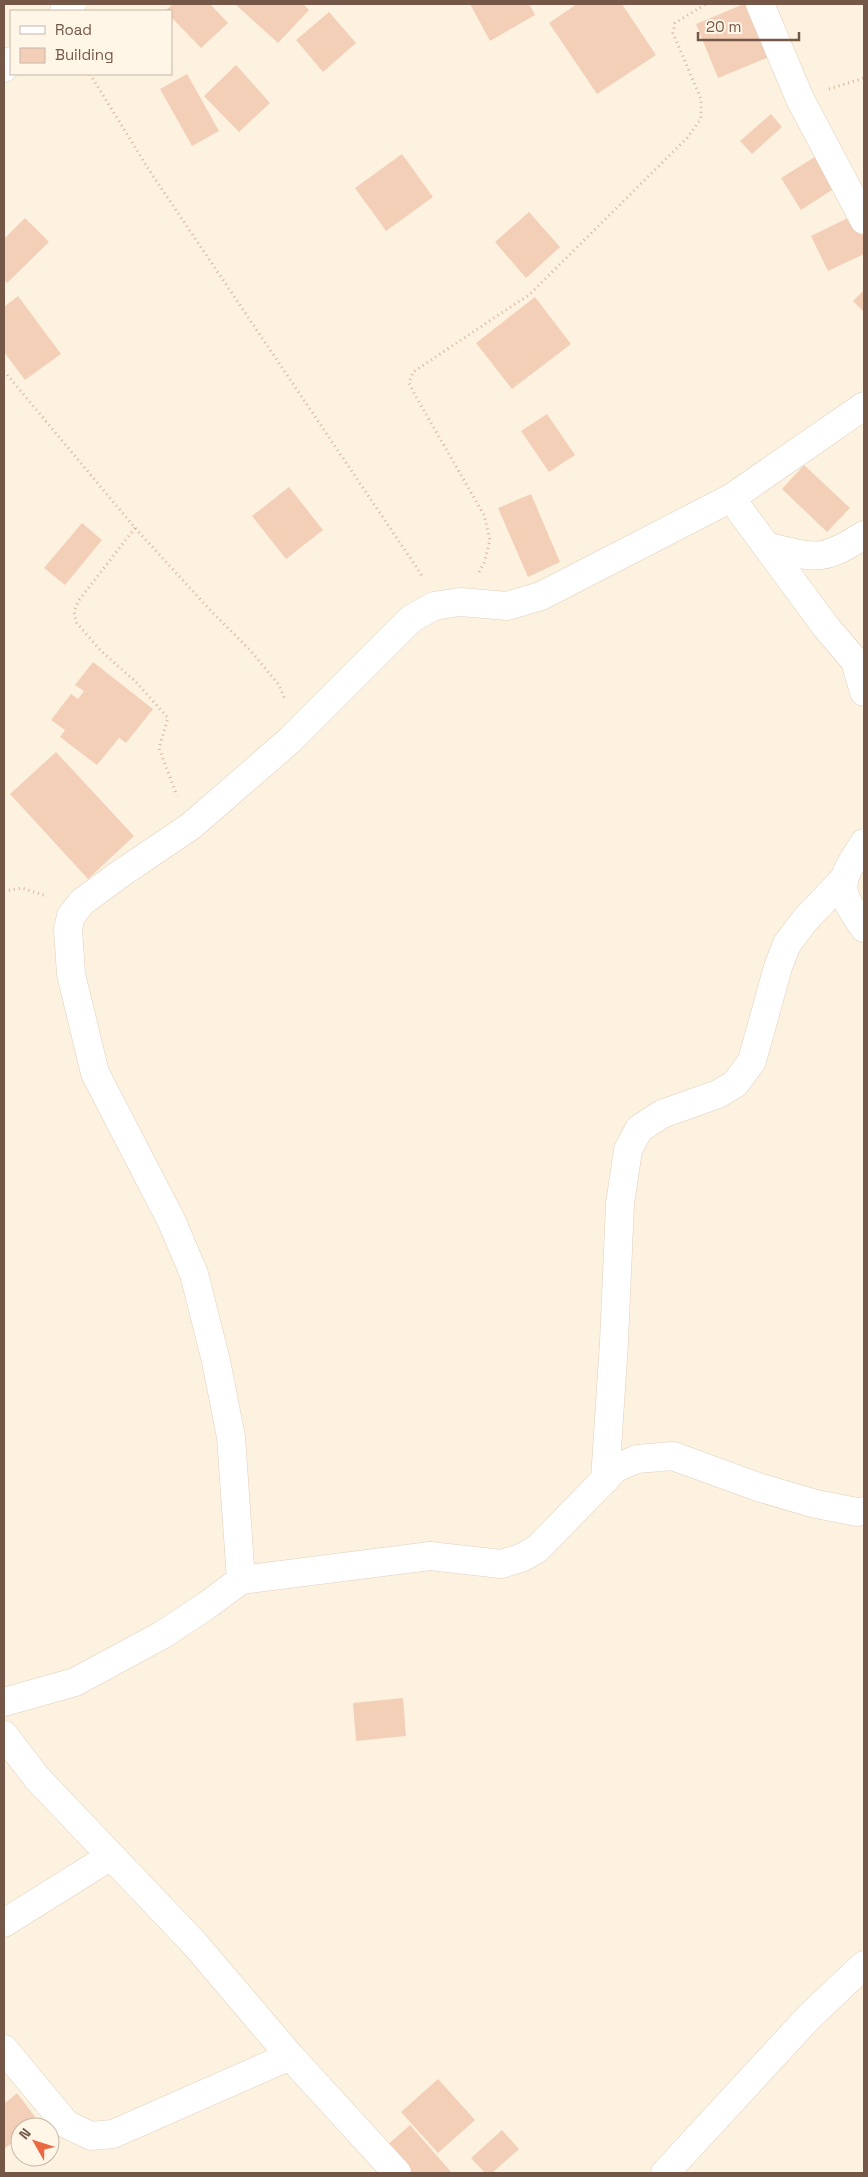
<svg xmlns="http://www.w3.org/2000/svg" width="868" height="2177" viewBox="0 0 868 2177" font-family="'Space Grotesk',sans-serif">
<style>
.building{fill:#f3cfb7}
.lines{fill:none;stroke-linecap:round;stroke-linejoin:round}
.minor-casing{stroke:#e1cebc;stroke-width:29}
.path{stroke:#d7b39b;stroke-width:3;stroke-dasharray:1 4;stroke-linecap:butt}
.minor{stroke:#fff;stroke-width:28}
</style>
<rect width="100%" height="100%" fill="#fdf2e0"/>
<path class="building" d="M173 4H210L228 23 201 48 171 17V11H165Z
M235 4H303L309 10 278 43Z
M470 4H529L535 15 490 41Z
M577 4H622L656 55 597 94 549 23Z
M744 4H754L774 55 718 78 696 24Z
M329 12 356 43 323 72 296 40Z
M236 65 270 103 239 132 204 96Z
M187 74 219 131 192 146 160 89Z
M771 114 782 127 752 154 740 141Z
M402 154 433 197 386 231 355 188Z
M818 155 838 186 801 210 781 178Z
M529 212 560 247 526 278 495 242Z
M856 214 864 230V254L828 271 811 236Z
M25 218 49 242 7 283 4 280V239Z
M864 290V312L853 301Z
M18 296 61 354 25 380 4 352V307Z
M535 297 571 344 512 389 476 343Z
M547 414 575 455 549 472 521 431Z
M804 465 850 508 827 532 782 489Z
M289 487 323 530 286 559 252 516Z
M531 494 560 562 528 577 498 508Z
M82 523 102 540 65 585 44 568Z
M93 662 153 709 126 743 119 738 97 765 60 737 65 730 51 720 71 694 78 699 84 691 75 685Z
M56 752 134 836 88 879 10 794Z
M403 1698 406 1736 356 1741 353 1703Z
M438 2079 475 2120 438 2153 401 2112Z
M17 2093 39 2122 33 2127H20V2137L4 2149V2104Z
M410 2125 452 2173H409L385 2147Z
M502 2130 519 2149 492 2173H485L471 2158Z"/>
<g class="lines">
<defs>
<path id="minor" d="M760 4 800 99 864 220
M64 11 72 4
M4 68 11 61
M731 498 826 627 855 661 864 692
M766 546C815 558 821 563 864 535
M864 843C837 885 836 887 864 928
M605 1480 614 1342 620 1204 628 1150 639 1129 662 1114 718 1094 735 1084 752 1061 778 967 787 944 805 920 844 879
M241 1580 231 1437 216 1361 194 1274 172 1222 95 1073 71 974 68 929 71 916 82 902 120 874 191 826 290 740 411 619 434 606 460 602 507 606 541 596 731 498 864 406
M4 1702 75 1682 162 1635 206 1606 241 1580 430 1556 501 1564 521 1558 537 1549 616 1468 637 1459 673 1456 761 1488 816 1504 857 1512 864 1511
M4 1735 37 1778 194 1943 290 2056 397 2173
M4 1923 111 1856
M4 2049 66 2124 91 2136 113 2134 290 2056
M665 2173 809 2017 864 1965"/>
</defs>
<use href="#minor" class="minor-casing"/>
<path class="path" d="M90 74 149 170 423 577
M829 89 864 78
M4 371 135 528 211 611 250 650 279 685 285 700
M135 528 79 600 74 611 76 622 100 650 136 682 168 718 159 748 177 796
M479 572 484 563 490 540 484 515 415 395 409 383 413 372 530 294 687 138 701 119V99L673 33 675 23 706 4
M4 891 22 888 46 896"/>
<use href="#minor" class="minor"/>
</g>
<rect width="868" height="2177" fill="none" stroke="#745747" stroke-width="10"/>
<rect x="10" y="10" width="162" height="65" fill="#fff6e7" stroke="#c7b6a7"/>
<rect x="20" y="26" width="25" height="8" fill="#ffffff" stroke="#c7b6a7"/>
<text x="55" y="35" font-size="15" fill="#745747">Road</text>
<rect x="20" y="48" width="25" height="15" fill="#f3cfb7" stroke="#c7b6a7"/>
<text x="55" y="60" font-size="15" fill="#745747">Building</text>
<g transform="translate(35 2142) rotate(309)"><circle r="24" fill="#fff6e7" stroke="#c7b6a7"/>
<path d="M0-4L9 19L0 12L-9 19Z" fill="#ea6942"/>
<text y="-8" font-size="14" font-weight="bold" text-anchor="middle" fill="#745747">N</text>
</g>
<path d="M698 32v8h101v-8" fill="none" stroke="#745747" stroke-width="2.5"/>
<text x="706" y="32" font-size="15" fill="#745747" stroke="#fff6e7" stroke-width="4" paint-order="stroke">20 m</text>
</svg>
